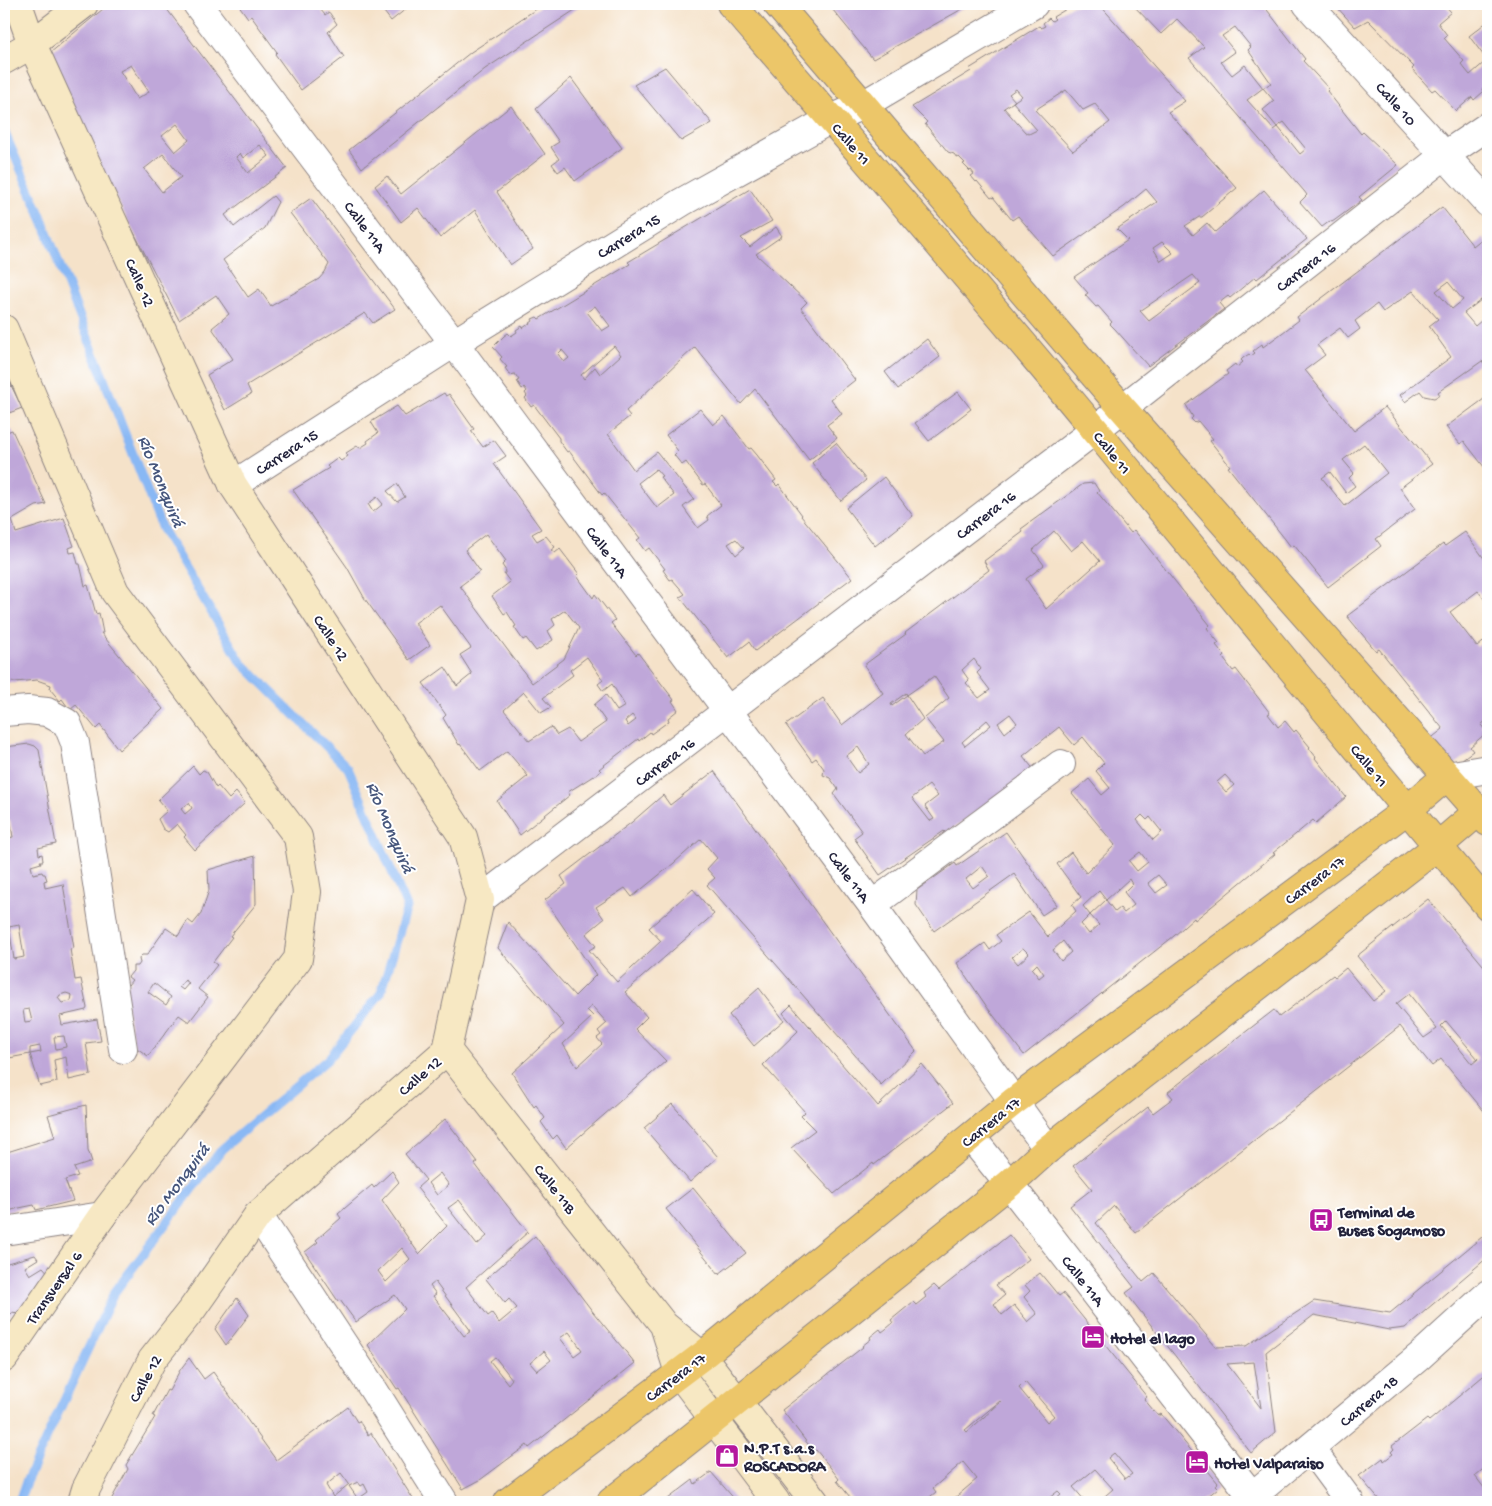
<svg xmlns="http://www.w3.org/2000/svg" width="1492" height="1506" viewBox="0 0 1492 1506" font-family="'Gochi Hand',sans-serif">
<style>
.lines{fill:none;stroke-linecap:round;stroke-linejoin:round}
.stream{stroke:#89b8f4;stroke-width:9}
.building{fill:#bfa7d9;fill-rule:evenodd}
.street-casing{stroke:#8c8282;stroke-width:30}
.secondary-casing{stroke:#8c8282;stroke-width:30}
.primary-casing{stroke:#8c8282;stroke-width:30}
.street{stroke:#fff;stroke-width:28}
.secondary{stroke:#f7e8c3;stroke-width:28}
.primary{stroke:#ecc669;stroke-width:28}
.labels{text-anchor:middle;stroke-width:4;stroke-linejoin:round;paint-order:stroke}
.street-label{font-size:16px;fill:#22223b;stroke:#fff}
.poi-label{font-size:16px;font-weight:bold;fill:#22223b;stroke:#fff;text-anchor:start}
.water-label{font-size:18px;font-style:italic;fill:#46567c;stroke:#fff}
</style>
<rect width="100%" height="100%" fill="#fff"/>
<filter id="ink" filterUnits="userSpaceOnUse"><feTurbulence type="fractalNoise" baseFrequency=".02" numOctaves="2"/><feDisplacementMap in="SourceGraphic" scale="10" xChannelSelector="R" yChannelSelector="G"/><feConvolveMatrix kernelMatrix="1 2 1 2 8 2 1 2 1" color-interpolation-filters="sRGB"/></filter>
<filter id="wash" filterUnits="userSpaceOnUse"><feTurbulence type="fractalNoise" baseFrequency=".0096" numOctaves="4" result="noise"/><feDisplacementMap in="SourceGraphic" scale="20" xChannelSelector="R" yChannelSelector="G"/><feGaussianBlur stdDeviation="1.12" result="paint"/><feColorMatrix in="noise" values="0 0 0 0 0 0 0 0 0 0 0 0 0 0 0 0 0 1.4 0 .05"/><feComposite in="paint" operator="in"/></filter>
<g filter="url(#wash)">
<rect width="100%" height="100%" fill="#f5e2c9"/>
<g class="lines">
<path class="stream" d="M4 131 40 214 162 529 241 662 348 768 407 907 381 993 328 1059 222 1149 114 1293 26 1482 19 1502"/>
</g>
<g id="blocks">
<path class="building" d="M109 4H163L287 168 225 215 234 227 273 196 278 202 265 228 223 260 248 297 259 289 271 306 319 279 325 272 329 264 290 213 311 198 395 309 373 323 365 313 247 385 251 394 225 410 207 375 233 359 212 328 229 314 216 295 179 320 107 180 50 53ZM131 65 149 92 137 99 120 71ZM177 124 189 140 175 152 162 136ZM260 145 269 156 248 173 236 157 240 153 243 158ZM163 154 181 177 162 192 144 169Z
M238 4H316L325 15 329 12 337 24 328 32 344 57 301 90 275 54 277 52 269 41 251 16 248 18Z
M378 4H412L391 21Z
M544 4H584L485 69 362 168 349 150 471 52Z
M828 4H971L873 59Z
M1079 4H1099L1185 101 1168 112 1237 188 1202 217H1199L1185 226 1193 235 1207 223 1215 232 1264 190 1307 239 1257 279 1255 277 1230 298 1228 296 1219 303 1224 309 1148 366 1115 329 1110 324 1112 322 1098 306 1096 307 1085 295 1088 293 1074 277 1128 240 1117 229 1157 202 1146 189 1124 207 1053 256 1018 216 1012 220 993 197 991 198 977 181 976 182 971 176 974 174 971 170 970 171 963 164 965 163 959 157 957 158 954 154 948 152 925 124 927 122 912 107 971 71 969 69 1039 26 1041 28 1045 26 1043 23 1049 18 1052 21 1055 19 1053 17 1073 5 1074 6ZM1016 89 1022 96 1013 102 1037 130 1029 134 1025 132 1004 108 1015 101 1009 94ZM1066 90 1083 110 1095 104 1110 122 1073 151 1035 110ZM1162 242 1173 253 1161 261 1153 248ZM1193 275 1200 283 1149 321 1140 311Z
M1132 4H1258L1261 7 1264 6 1305 59 1303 61 1329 89 1327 91 1361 134 1363 132 1398 165 1359 197 1362 200 1335 220 1332 222 1330 221 1322 227 1300 202 1307 195 1304 191 1189 58 1204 47 1177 19 1161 34ZM1235 27 1251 47 1248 50 1271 83 1263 88 1245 65 1232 75 1221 62 1235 52 1222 36ZM1263 88 1274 101 1263 110 1277 127 1284 122 1297 138 1306 149 1300 154 1278 127 1274 130 1247 100Z
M1334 4H1444L1451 12 1438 23 1447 35 1444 38 1464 61 1461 64 1470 75 1487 60 1469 36 1488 21V84L1482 89 1483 92 1474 100 1472 97 1456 111 1435 89 1432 91 1412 69 1414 67 1368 20 1355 27Z
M665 67 712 123 681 141 634 85Z
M571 78 622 148 575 181 565 167 558 172 552 164 559 159 551 147 559 142 536 109Z
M511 106 545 154 497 192 533 249 510 265 475 210 440 238 418 208 401 222 375 186 387 176 401 194Z
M750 189 772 221 741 238 750 247 776 227 782 236 756 254 807 302 801 308 855 380 831 399 842 414 827 425 837 438 809 460 755 389 741 404 695 347 626 411 630 416 608 434 634 470 657 452 694 499 683 507 698 528 709 520 707 516 721 505 705 484 703 485 686 462 682 465 674 455 678 451 666 435 700 409 713 425 724 416 749 449 751 448 757 455 776 480 773 482 777 486 779 484 802 515 801 516 852 578 755 651 749 642 728 658 680 597 685 594 672 579 670 580 663 570 665 569 649 548 645 551 637 540 640 538 604 493 602 495 569 451 567 452 559 441V438L534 405 531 407 525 398 527 396 525 393 527 391 524 387 522 389 517 381 519 380 515 374 510 375 505 368 507 367 500 359 502 357 493 347 504 336 508 333 511 336 517 332 516 330 522 326 523 328 533 321 532 319 537 317 539 319 630 264 628 262ZM595 306 610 326 602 331 587 312ZM614 346 621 355 600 374 595 367 584 379 581 375ZM562 350 569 358 564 362 558 354ZM656 469 662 476 660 477 674 495 657 508 638 483ZM736 539 744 548 736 555 728 544Z
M1442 207 1473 246 1483 238 1488 245V301L1485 297 1464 313 1475 326 1482 320 1488 328V368L1482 361 1438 392 1440 395 1434 398 1424 396 1420 391 1405 402 1400 395 1451 357 1429 326 1438 319 1413 291 1383 312 1377 304 1355 321 1360 329 1348 338 1340 328 1317 345 1325 355 1305 370 1354 431 1385 407 1432 464 1400 488 1415 509 1376 539 1381 546 1328 587 1294 545 1291 547 1285 539 1228 467 1230 466 1210 441 1213 439 1198 421 1195 423 1191 419 1193 417 1186 405 1228 374 1226 371 1235 364 1237 367 1243 362 1241 360 1243 358 1249 354 1251 356 1255 353 1253 351 1262 344 1263 347 1282 333 1299 320 1297 317ZM1448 282 1463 300 1452 309 1436 291ZM1364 444 1387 473 1345 506 1322 478 1330 472 1346 493 1355 486 1349 478 1354 473 1343 460Z
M927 339 940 357 898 389 885 372Z
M4 371 22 408 4 415Z
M958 392 971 409 929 441 915 423Z
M444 393 446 396 449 394 474 429 471 431 483 447 494 440 506 456 494 464 541 529 532 534 537 541 546 536 555 547 551 550 555 553 560 549 579 574 577 576 593 598 595 594 615 620 611 623 636 655 638 653 674 700 672 701 678 710 668 718 669 721 651 734 650 732 639 741 638 739 599 769 601 771 568 792 570 795 520 835 497 801 528 776 507 751 480 771 460 744 459 745 443 718 446 715 444 712 423 683 445 667 457 686 472 674 460 655 471 648 440 605 415 623 430 645 409 660 365 599 347 567 293 490 329 468 327 466 338 458 341 461 348 456 346 453 357 446 360 448 368 443 367 441 378 433 371 422 374 420 397 406 405 416ZM397 484 405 497 397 502 387 491ZM377 497 383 504 373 512 368 504ZM486 534 506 561 502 565 506 571 504 574 510 582 492 596 504 614 507 612 516 626 514 627 523 640 526 638 536 651 553 640 548 631 555 625 552 619 565 610 579 628 564 659 532 683 460 586 480 571 465 550ZM587 657 603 680 598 684 603 691 612 684 625 706 617 711 606 695 594 705 606 722 578 742 568 729 557 735 551 727 529 741 504 710 524 692 541 713 551 707 543 698 573 675 570 670ZM632 715 636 720 628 726 625 721Z
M1488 396V472L1464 441 1460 444 1446 427Z
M12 430 46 504 36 506 12 520 16 533 64 518 74 546 69 548 70 553 75 552 78 564H80L85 586 88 585 96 614 99 613 103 633H101L163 709 119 750 100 725 96 729 76 705 70 710 62 699 60 701 50 689 51 685 37 680 4 683V433Z
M836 443 866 480 841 501 812 463Z
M884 477 913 516 875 546 846 508Z
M1094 483 1099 491 1097 492 1131 533 1134 530 1210 625 1207 628 1219 643 1216 645 1225 656 1223 658 1233 671 1236 669 1270 713 1268 714 1278 727 1285 721 1294 732 1296 730 1310 747 1309 748 1316 757 1315 758 1346 797 1316 823 1313 820 1273 853 1275 854 1222 898 1195 920 1194 918 1174 936 1024 1055 987 1007 957 963 985 943 990 950 1001 941 996 935 1029 912 1048 937 1076 911 1072 905 1081 897 1057 864 1071 852 1086 873 1115 845 1072 793 1089 779 1102 795 1110 788 1096 771 1104 763 1083 737 1074 745 1059 727 1023 756 1035 771 946 833 944 831 880 875 854 838 862 832 834 794 838 789 830 778 823 775 824 769 816 758 812 761 786 725 823 698 842 725 883 693 864 665 906 634 905 633 989 570 984 561 1023 532 1021 529 1083 484ZM1054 531 1071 551 1083 541 1100 561 1046 609 1026 579 1044 565 1033 550ZM974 659 981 669 977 673 990 690 979 698 966 683 969 680 962 670ZM934 676 949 698 925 718 944 742 923 756 906 734 923 719 907 695 892 706 891 704 906 693 907 695ZM1010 714 1017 723 1005 733 998 723ZM987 720 991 725 965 746 962 742ZM858 747 869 764 858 773 846 756ZM1225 775 1234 785 1226 792 1217 782ZM929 785 938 796 925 806 934 819 930 821 912 798ZM1142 815 1147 820 1150 817 1162 832 1153 840 1137 820ZM1140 852 1148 862 1137 871 1129 861ZM1158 875 1167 885 1156 893 1148 883ZM1129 879 1132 884 1124 892 1134 905 1124 913 1120 908 1115 912 1106 900 1090 915 1083 906 1099 891 1106 900ZM1090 915 1099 925 1089 934 1081 924ZM1063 941 1071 952 1061 961 1053 950ZM1023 948 1029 954 1018 964 1012 957ZM1037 964 1044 974 1039 978 1032 969Z
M1465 532 1488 564V604L1478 591 1450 612 1477 647 1488 638V719L1481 725 1487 732 1470 747 1473 751 1450 768 1429 740 1443 729 1379 649 1376 651 1347 616 1443 544 1445 546Z
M29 744 35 746 39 750 56 844 38 848 39 855 42 854 43 861H40L41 863 31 866 33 874 42 872 43 874H45L47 880 44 881 45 888 63 884 74 948 70 949 75 980 81 979 87 1008 86 1010 60 1016 62 1025 97 1019 101 1041 86 1043 91 1075 69 1080 66 1057 54 1060 57 1082 40 1086 30 1054 41 1052 40 1046 30 1048V1054L4 1059V924L8 923 4 898V882L7 881 4 868V839L13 837 10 820 4 821V754H6L5 747ZM19 925 24 957 14 959 9 927ZM66 993 72 995 71 1001 62 1003 58 998 60 995ZM29 1009 32 1021 25 1022 23 1010ZM64 1036 66 1047 56 1049 54 1037Z
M193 766 199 774 203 770 207 772 216 788 218 786 229 799 236 792 245 803 195 850 184 837 186 835 177 824 168 832 163 829 158 819 167 811 158 800ZM189 803 192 808 185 814 181 809Z
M714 771 916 1051 881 1085 707 885 715 878 707 869 717 858 701 839 674 863 632 897 625 888 596 907 604 919 586 934 596 946 589 950 617 982 661 941 649 928 693 889 714 914 625 992 647 1017 635 1029 666 1061 566 1148 557 1135 553 1139 541 1122 545 1118 536 1105 534 1107 512 1073 564 1025 498 948 508 922 575 996 596 975 545 900 566 884 561 876 632 822 663 795 670 805ZM592 1006 607 1023 598 1031 601 1035 597 1038 602 1044 577 1067 563 1044 593 1016 587 1010Z
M1006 832 1057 905 1042 915 1014 874 934 931 916 905 917 890 955 863 957 866ZM982 866 989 876 973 888 966 879Z
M255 856 256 904 230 936 232 937 213 962 217 965 198 989 208 997 189 1022 179 1015 148 1056 134 1046 124 990 132 980 128 977 133 971V966H138L140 963 139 959 140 957 142 955H147L166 928 178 936 188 920 193 924 201 914 209 890 208 870ZM185 980 189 983 183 990 179 987ZM154 983 171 997 166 1005 148 992Z
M1428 899 1488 971V1116L1441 1059 1432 1066 1400 1026 1136 1233 1114 1206 1096 1223 1143 1282 1154 1273 1216 1347 1246 1346 1314 1301 1390 1313 1488 1232V1257L1405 1328 1389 1330 1314 1315 1266 1352 1276 1432 1251 1453 1126 1293 1134 1287 1070 1206 1092 1189 1073 1166 1148 1107 1153 1113 1173 1098 1168 1092 1274 1010 1279 1017 1333 975 1335 977 1346 968 1373 1001 1386 991 1357 956ZM1409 994 1437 1029 1424 1038 1396 1004ZM1446 1021 1478 1059 1472 1064 1441 1026ZM1254 1362 1261 1408 1227 1364Z
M759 988 784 1020 754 1046 729 1015Z
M791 1005 878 1106 922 1064 953 1103 874 1165 873 1163 834 1194 791 1148 815 1130 801 1116 805 1112 763 1065 798 1031 783 1013Z
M672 1104 718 1157 690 1182 644 1128Z
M86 1105 88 1150 92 1162 74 1168 78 1176 65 1180 73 1201 36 1210 34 1205 19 1208 5 1212 7 1218 4 1219V1153L55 1137 48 1115Z
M445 1119 478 1162 475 1164 481 1172 528 1232 466 1287 488 1316 492 1313 499 1323 517 1308 509 1299 505 1303 486 1279 535 1236 593 1312 635 1363 529 1448 527 1445 480 1480 463 1489 399 1388 397 1389 368 1345 405 1309 395 1295 356 1322 340 1300 338 1301 305 1252 318 1242 316 1240 341 1218 338 1214 372 1185 374 1188 392 1171 399 1182 382 1200 419 1254 447 1226 417 1188 426 1180 405 1154ZM440 1173 449 1185 437 1195 428 1183ZM459 1200 487 1236 477 1245 448 1208ZM402 1248 410 1259 386 1282 378 1271ZM435 1282 471 1331 464 1336 433 1296 436 1294 430 1286ZM569 1332 582 1350 574 1356 560 1338ZM544 1351 551 1360 537 1371 530 1363ZM495 1357 512 1379 508 1384 490 1361Z
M693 1188 746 1253 719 1274 666 1209Z
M1009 1235 1029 1259 996 1285 1005 1295 994 1304 1002 1315 1014 1305 1028 1322 1037 1314 1024 1297 1030 1291 1025 1285 1040 1273 1059 1296 1063 1293 1147 1397 1144 1399 1158 1416 1161 1414 1218 1483 1215 1485 1218 1488 1201 1502H1098L1113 1489 1095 1469 1073 1487 1086 1502H1051L1061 1494 1058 1491 1044 1502H950L977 1479 963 1462 933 1488 936 1492 926 1500 927 1502H854L837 1481 839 1479 830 1467 816 1450 814 1452 782 1410 863 1347 862 1346 871 1339 870 1337 880 1329 882 1332 886 1329 893 1323 891 1320 908 1306 913 1302 916 1305 926 1297 924 1293 934 1285 939 1290ZM1025 1382 1054 1416 1047 1422 1019 1388ZM1000 1401 1001 1402 967 1432 965 1430ZM1114 1453 1132 1474 1125 1479 1108 1458Z
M35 1255 38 1259 25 1267 30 1275 43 1267 50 1275 16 1314 14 1312 4 1318V1264Z
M237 1298 249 1315 226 1345 215 1329Z
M189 1358 204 1379 213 1372 276 1460 348 1407 357 1422 359 1421 368 1435 371 1433 380 1447 415 1502H112L111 1500 128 1469 126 1465 155 1417 153 1416 167 1390 169 1391 180 1370ZM341 1473 349 1484 333 1497 326 1485ZM358 1482 361 1486 364 1484 368 1492 358 1499 349 1486Z
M1488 1372V1465L1475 1476 1488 1493V1502H1381L1359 1476 1383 1458 1384 1461 1393 1454 1391 1452 1394 1449 1392 1446 1427 1419 1429 1421Z
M711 1472 737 1502H664L693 1480 695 1484Z"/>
</g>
</g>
<g filter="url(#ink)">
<use href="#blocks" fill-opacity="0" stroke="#8c8282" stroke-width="1"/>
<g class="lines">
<defs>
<path id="street" d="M197 4 454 343 872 905 1048 1149
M1307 4 1488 203
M233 485 454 343 682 202 831 119 863 105 1034 4
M4 712 28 710 47 712 67 723 75 743 123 1049
M1447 776 1488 769
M480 900 1095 430 1445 155 1488 126
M872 905 1061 764
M971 1137 1021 1199 1252 1496
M258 1215 373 1389 444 1502
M4 1231 102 1216
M1310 1448 1350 1502
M1245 1502 1420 1356 1488 1294"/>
<path id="secondary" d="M18 4 32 44 233 485 463 837 480 900 447 1050 258 1215 193 1308 152 1360 86 1489 82 1502
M4 60 32 44 84 4
M4 329 115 592 298 837 307 892 298 959 102 1216 4 1358
M447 1050 664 1325 702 1356 815 1502
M664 1325 679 1373 776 1502"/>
<path id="primary" d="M731 4C854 145 977 287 1096 431 1227 589 1356 749 1488 906
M777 4 1123 409 1488 822
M508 1502 702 1356 1013 1102 1407 810 1447 776
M611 1502 1009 1184 1048 1149 1438 846 1479 811"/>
</defs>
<use href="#street" class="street-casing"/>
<use href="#secondary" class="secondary-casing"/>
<use href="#primary" class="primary-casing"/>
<use href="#street" class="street"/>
<use href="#secondary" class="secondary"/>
<use href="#primary" class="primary"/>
</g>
</g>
<defs>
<symbol id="bus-square" viewBox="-11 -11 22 22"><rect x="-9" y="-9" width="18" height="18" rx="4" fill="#b5179e" stroke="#fff"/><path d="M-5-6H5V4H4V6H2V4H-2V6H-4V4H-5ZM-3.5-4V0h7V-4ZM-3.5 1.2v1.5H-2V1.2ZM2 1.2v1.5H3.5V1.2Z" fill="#fff"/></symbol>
<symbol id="hotel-square" viewBox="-11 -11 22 22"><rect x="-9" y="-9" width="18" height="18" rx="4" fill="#b5179e" stroke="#fff"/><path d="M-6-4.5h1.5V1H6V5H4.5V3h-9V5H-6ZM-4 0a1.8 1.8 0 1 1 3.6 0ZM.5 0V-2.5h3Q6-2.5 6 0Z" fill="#fff"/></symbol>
<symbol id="shop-square" viewBox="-11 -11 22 22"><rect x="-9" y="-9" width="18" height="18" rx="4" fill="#b5179e" stroke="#fff"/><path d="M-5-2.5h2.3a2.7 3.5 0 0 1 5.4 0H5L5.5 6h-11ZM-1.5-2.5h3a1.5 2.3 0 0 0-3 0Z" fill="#fff"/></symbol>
</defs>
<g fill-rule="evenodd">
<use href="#bus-square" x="1307" y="1206" width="28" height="28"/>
<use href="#hotel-square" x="1079" y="1323" width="28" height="28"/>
<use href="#shop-square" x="713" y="1442" width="28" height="28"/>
<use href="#hotel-square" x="1183" y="1448" width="28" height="28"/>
</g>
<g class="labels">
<g class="street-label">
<text transform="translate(1397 103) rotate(48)" y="6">Calle 10</text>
<text transform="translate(852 143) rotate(49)" y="6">Calle 11</text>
<text transform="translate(366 226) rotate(53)" y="6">Calle 11A</text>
<text transform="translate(628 235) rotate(-32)" y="6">Carrera 15</text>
<text transform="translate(1305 266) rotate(-38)" y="6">Carrera 16</text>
<text transform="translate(141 282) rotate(66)" y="6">Calle 12</text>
<text transform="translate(286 451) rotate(-33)" y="6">Carrera 15</text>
<text transform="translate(1113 452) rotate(51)" y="6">Calle 11</text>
<text transform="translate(985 514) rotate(-37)" y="6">Carrera 16</text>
<text transform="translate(608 551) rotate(53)" y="6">Calle 11A</text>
<text transform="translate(332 637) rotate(57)" y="6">Calle 12</text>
<text transform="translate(664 761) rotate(-37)" y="6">Carrera 16</text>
<text transform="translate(1370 765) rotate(51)" y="6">Calle 11</text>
<text transform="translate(850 876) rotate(53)" y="6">Calle 11A</text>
<text transform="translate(1314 879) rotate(-37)" y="6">Carrera 17</text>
<text transform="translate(419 1075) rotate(-41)" y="6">Calle 12</text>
<text transform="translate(990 1121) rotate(-39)" y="6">Carrera 17</text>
<text transform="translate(556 1188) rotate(52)" y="6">Calle 11B</text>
<text transform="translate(1084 1280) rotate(52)" y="6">Calle 11A</text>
<text transform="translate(53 1287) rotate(-55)" y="6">Transversal 6</text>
<text transform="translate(675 1376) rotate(-37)" y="6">Carrera 17</text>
<text transform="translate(144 1378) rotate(-61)" y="6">Calle 12</text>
<text transform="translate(1368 1400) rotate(-40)" y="6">Carrera 18</text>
</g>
<g class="poi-label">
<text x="1338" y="1217">Terminal de<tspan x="1338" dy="18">Buses Sogamoso</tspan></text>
<text x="1110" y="1343">Hotel el lago</text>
<text x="744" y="1453">N.P.T s.a.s<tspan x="744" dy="18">ROSCADORA</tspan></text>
<text x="1214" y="1468">Hotel Valparaiso</text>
</g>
<g class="water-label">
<text transform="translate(162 481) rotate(68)" y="6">Río Monquirá</text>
<text transform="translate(391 827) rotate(67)" y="6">Río Monquirá</text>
<text transform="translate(176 1184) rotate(-53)" y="6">Río Monquirá</text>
</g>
</g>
<rect width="1492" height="1506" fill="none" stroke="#fff" stroke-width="20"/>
</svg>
